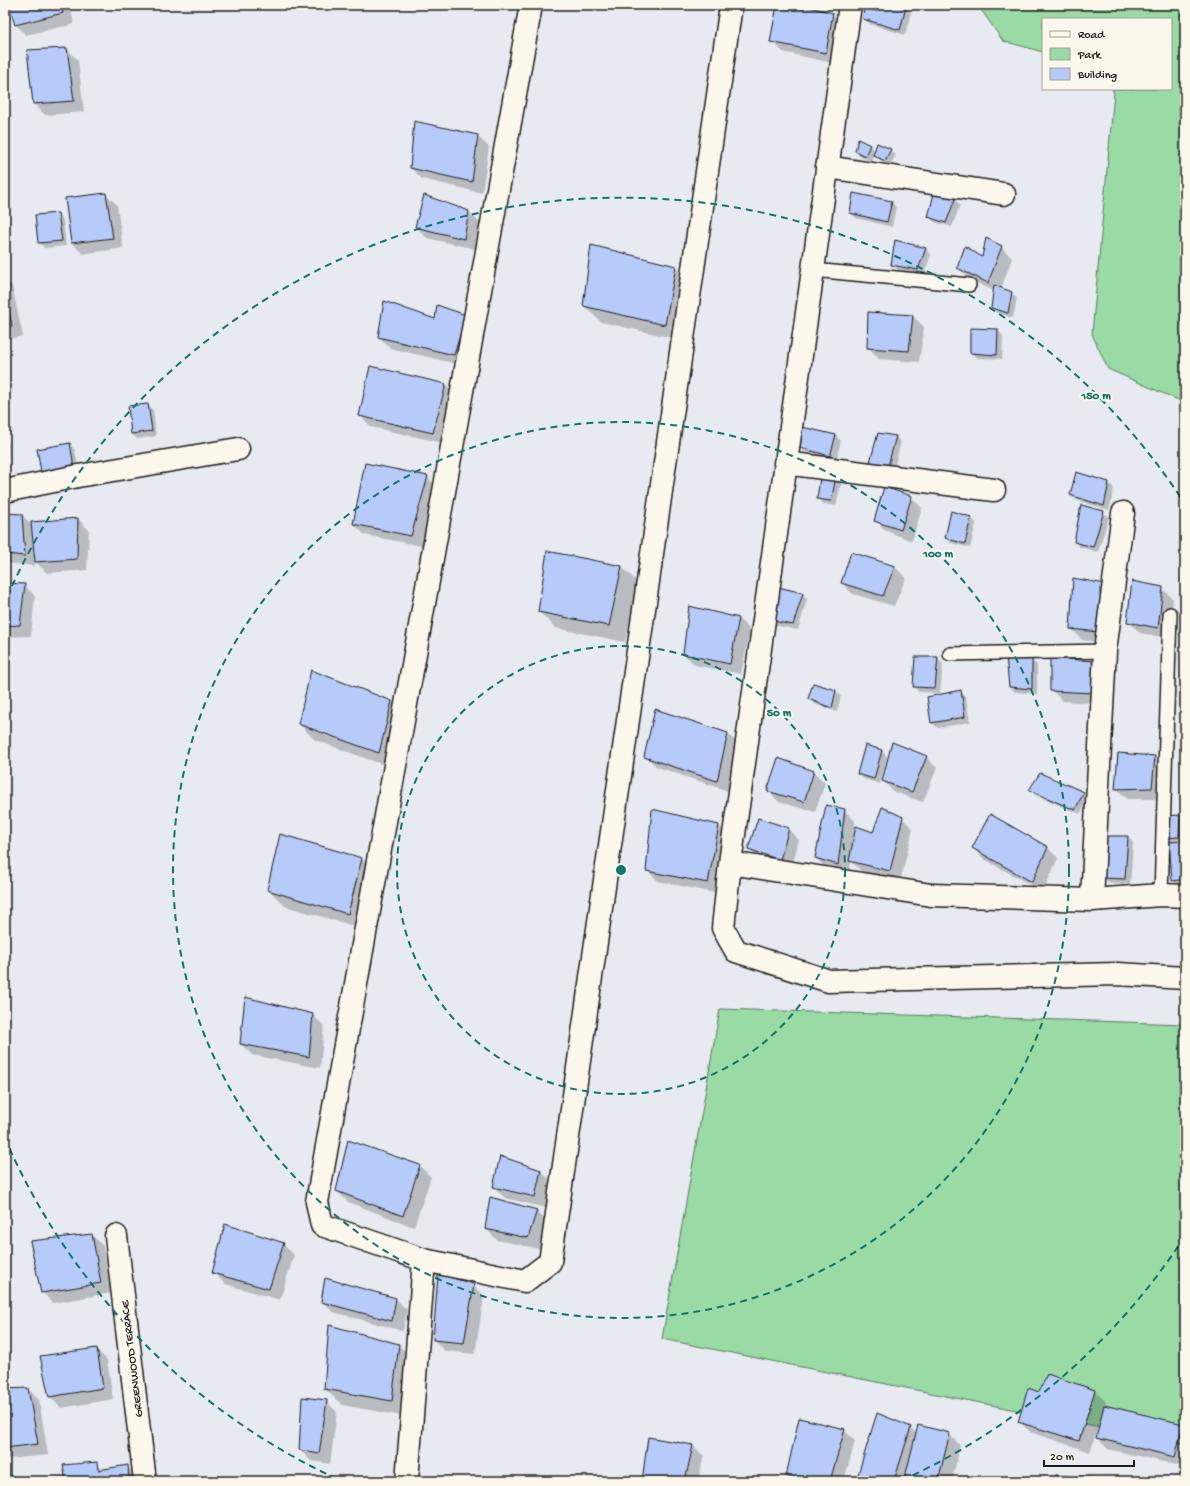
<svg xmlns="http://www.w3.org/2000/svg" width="1190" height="1486" viewBox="0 0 1190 1486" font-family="'Gochi Hand',sans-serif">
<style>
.green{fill:#99daa5;stroke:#5a7b60}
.shadow{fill:#0003}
.building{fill:#b7cbfa;stroke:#1c1c1c}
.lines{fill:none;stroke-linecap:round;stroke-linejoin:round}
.service-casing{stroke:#1c1c1c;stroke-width:16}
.minor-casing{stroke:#1c1c1c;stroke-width:25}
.service{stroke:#fbf7ec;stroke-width:13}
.minor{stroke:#fbf7ec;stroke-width:22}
.ring{fill:none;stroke:#0f766e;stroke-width:2;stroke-dasharray:7 5}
.labels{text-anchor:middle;stroke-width:4;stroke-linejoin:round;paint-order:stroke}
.street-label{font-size:12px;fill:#1c1c1c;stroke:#fbf7ec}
.centre{fill:#0f766e;stroke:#fbf7ec;stroke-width:2}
.ring-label{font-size:12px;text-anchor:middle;font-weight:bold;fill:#0f766e;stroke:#fbf7ec;stroke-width:4;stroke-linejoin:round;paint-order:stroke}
</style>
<rect width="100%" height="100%" fill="#e7eaf0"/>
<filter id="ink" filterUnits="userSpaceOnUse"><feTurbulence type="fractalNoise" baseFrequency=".025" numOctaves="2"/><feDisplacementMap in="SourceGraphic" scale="8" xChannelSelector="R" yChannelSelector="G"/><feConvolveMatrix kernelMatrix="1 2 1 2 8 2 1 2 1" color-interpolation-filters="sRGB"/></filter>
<g filter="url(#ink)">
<path class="green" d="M981 5H1185V403L1108 369 1092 334 1114 93 1112 89H1171V19H1043V52L1003 41 982 11Z
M720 1009 1185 1024V1444L662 1339Z"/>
<path class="shadow" d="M10 5H70L74 24 26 35 15 24Z
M778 5H798L832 14 843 25 837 64 783 52 772 41Z
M879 5H899L906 8 911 13 905 35 870 24 864 19 877 12Z
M67 49 78 60 84 112 45 115 34 104Z
M477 136 489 147 482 193 422 179 411 168Z
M858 141 870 146 876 152 890 150 896 155 890 165 880 160 874 154 871 161 861 157 856 151Z
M106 194 117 205 123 248 83 254 72 243 66 199Z
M955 199 960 205 952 227 934 222 929 216Z
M891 202 896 207 892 227 856 218 851 213Z
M469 212 480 223 475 249 427 238 416 227Z
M58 214 63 220 66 246 45 248 39 243Z
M896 242 926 249 931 255 924 275 898 270 892 264Z
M1001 247 1012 258 1001 289 1011 293 1017 298 1013 318 997 313 992 308 994 291 969 279 958 267 983 258Z
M675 267 692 284 682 340 601 322 584 306Z
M5 279 12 286 23 336 5 340Z
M465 315V366L390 348 379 337 436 320Z
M913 316 924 327 919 362 879 359 868 347Z
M998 330 1003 336 1002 359 977 358 971 353Z
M371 367 446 385 457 396 444 443 371 427 360 415Z
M147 405 153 410 156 436 137 439 132 434 129 407Z
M803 428 836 436 841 441 836 461 805 452 799 447Z
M878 434 896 437 901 442 893 471 877 467 871 462Z
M5 440 9 444 7 479H5Z
M69 444 75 450 79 472 47 477 42 472 38 450Z
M822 471 842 480 836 506 823 504 818 498Z
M1077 473 1109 483 1114 488 1109 510 1076 500 1071 495Z
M427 477 438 488 422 546 365 535 354 524Z
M911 497 922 508 912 541 886 531 875 520Z
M952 512 971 517 976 523 970 548 951 543 946 538Z
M1103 512 1109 517 1098 552 1080 547 1075 541Z
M5 514 22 515 32 525V523L78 519 89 530 87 570 47 573 35 561V566L5 563Z
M548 552 622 567 638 583 625 642 556 628 539 612Z
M852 554 895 567 906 578 894 606 853 594 842 583Z
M1074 579 1109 643 1082 640 1071 628Z
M5 584 24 585 35 596 31 636 5 637Z
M1162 588 1173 599 1168 638 1140 633 1129 622Z
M802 593 807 599 798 630 774 625 769 620Z
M739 619 750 630 741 674 695 665 684 654Z
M937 658 943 664 940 693 919 692 914 687Z
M1031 660 1037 665V694L1015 692 1010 687Z
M1095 662 1104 704 1063 701 1051 690Z
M814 684 836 691 841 696 837 712 815 704 809 699Z
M960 691 966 697 970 722 938 728 932 723Z
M392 701 408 718 395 769 315 740 299 724Z
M727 733 738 744 728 791 657 767 645 756Z
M865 746 882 751 887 757 880 784 864 779 858 773Z
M926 757 937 768 923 802 894 792 883 781Z
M1154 757 1165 768 1162 799H1127L1116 788Z
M779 760 814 772 825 783 815 812 779 802 768 791Z
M1030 789 1083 793 1088 799 1080 814 1035 795Z
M844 810 855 821V826L874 833 902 818 913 829 900 882 862 872 851 861 849 876 827 869 816 858Z
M653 811 719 826 730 837 719 894 658 881 647 870Z
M1180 816 1185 821V885L1178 886 1173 880 1170 842 1166 838Z
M788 829 799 840 791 870 760 859 749 848Z
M1105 837H1128L1133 843 1130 884 1110 883 1104 878Z
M1047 847 1058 858 1043 892 984 859 973 848Z
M362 859 378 875 365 929 285 906 268 889Z
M313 1015 324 1026 320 1068 252 1055 241 1044Z
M348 1141 420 1166 431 1177 414 1227 348 1202 337 1191Z
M541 1171 552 1182 546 1208 505 1198 494 1187Z
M536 1211 547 1222 539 1249 497 1240 486 1229Z
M92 1235 103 1246 111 1293 53 1303 42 1292Z
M283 1244 294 1255 280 1300 225 1284 214 1273Z
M473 1285 484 1296 475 1354 445 1351 434 1340Z
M396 1299 407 1310 403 1331 333 1312 322 1301Z
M398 1345 415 1361 408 1417 342 1405 325 1389Z
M96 1349 107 1360 113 1399 61 1408 50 1397Z
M28 1389 39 1400 48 1455 8 1459 5 1456V1390Z
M1095 1391 1106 1402 1104 1407 1182 1425 1185 1427V1467L1108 1449 1097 1438 1101 1421H1100L1090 1452 1030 1432 1019 1421 1039 1393Z
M326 1401 337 1412 330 1464 311 1461 300 1450Z
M910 1428 917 1434H949L960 1445 952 1481H857Z
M844 1430 855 1441 844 1481H793L787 1475Z
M693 1446 704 1456 698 1481H643Z
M96 1463 103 1470 127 1466 138 1477 139 1481H67Z"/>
<path class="building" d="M9 5H62L63 13 15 25Z
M777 5H802L833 13 826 53 770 42Z
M878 5H901L906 7 900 30 863 19 864 8 877 11Z
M67 48 74 101 33 104 27 50Z
M414 121 478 135 472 182 410 168Z
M858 139 870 145 865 156 855 151Z
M877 143 891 149 885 161 873 155Z
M935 190 955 199 946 223 928 217Z
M106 193 113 238 71 243 65 198Z
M853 193 892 201 887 222 850 213Z
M424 195 469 211 464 239 415 227Z
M58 213 62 241 38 243 35 215Z
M986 238 1002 246 988 283 957 268 965 246 982 257Z
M895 240 926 248 918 270 891 265Z
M591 245 676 266 665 325 583 306Z
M994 285 1012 292 1008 313 991 308Z
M5 290 12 326 5 327Z
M384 301 435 319 437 305 466 315 454 355 378 337Z
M868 312 913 315 909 351 867 348Z
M970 328 998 329 997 355 970 353Z
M370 366 446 384 433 433 359 416Z
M148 404 152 431 131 434 128 406Z
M802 427 836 435 830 456 798 447Z
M878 433 896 436 888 466 870 462Z
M70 443 74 467 41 472 37 449Z
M365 463 428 476 411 536 353 524Z
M821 470 837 473 831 501 817 499Z
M1076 472 1109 482 1104 506 1070 495Z
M884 487 912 496 901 530 874 521Z
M1081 505 1104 511 1093 547 1074 542Z
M951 511 971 517 965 544 945 538Z
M5 513 22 514 25 556 5 554Z
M78 518 77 559 35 562 31 522Z
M547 551 622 566 609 626 538 612Z
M851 552 895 566 883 596 841 583Z
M1073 578 1105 584 1099 632 1070 629Z
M1132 581 1163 587 1158 628 1127 622Z
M5 583 25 584 20 625 5 626Z
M774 586 803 593 793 625 768 620Z
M689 606 739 618 730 664 683 654Z
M1006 656 1032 659V689L1009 687Z
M915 657H938L935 688 913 687Z
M1050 658 1096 661 1094 693 1050 691Z
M311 670 392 701 379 753 298 724Z
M813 683 836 690 832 708 808 699Z
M961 690 965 717 931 723 927 697Z
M655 709 728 733 717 781 644 757Z
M892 742 927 756 912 792 882 781Z
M865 745 882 750 874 779 857 774Z
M1118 753 1155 756 1152 788 1115 789Z
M778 758 814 771 804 802 767 791Z
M1040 773 1084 792 1075 810 1029 790Z
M826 805 845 809 838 865 815 858Z
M882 807 903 817 890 871 849 861 856 826 873 832Z
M652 809 719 825 708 883 646 871Z
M990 814 1048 847 1032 882 972 848Z
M1180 815 1179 837 1165 838V816Z
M758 818 789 828 780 860 748 849Z
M280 834 362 858 348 914 267 890Z
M1104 836H1128L1125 879 1103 878Z
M1185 841V879L1172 881 1169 842Z
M245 997 313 1014 309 1057 240 1044Z
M348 1140 420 1165 403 1216 336 1191Z
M500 1156 541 1170 535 1197 493 1187Z
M490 1197 537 1210 528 1238 485 1229Z
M225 1224 284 1243 269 1289 212 1273Z
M92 1234 101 1283 41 1293 30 1241Z
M438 1274 474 1284 464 1343 433 1340Z
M325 1278 396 1298 392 1321 321 1302Z
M329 1325 399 1344 392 1401 324 1389Z
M97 1348 103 1388 49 1397 40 1356Z
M1047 1374 1095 1390 1079 1441 1018 1422 1028 1388 1039 1392Z
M28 1388 38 1444 5 1448V1389Z
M302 1397 327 1400 319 1454 299 1450Z
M1104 1405 1183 1424 1175 1457 1096 1438Z
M877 1413 911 1427 894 1481H856Z
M799 1418 845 1429 830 1481H807L786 1476Z
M918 1425 950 1433 938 1481H904Z
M648 1437 693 1445 685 1481H642Z
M97 1462 98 1470 128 1465 129 1481H66L63 1465Z
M1056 1475 1102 1479V1481H1056Z
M523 1478 554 1481H523Z"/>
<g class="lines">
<defs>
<path id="service" d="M813 270 969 285
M950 654 1105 651
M1161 895 1170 614"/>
<path id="minor" d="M531 5 317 1202 322 1225 424 1260 525 1281 550 1262 731 5
M850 5 730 863 723 928 736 951 829 981 1118 974 1185 978
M827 167 1004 194
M785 463 994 490
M5 491 78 476 238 449
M730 863 931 895 1092 900 1161 895 1185 896
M1092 900 1105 651 1123 513
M116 1236 145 1481
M407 1481 424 1260"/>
</defs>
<use href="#service" class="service-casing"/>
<use href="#minor" class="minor-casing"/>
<use href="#service" class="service"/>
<use href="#minor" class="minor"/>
</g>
</g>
<g class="ring">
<circle cx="621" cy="870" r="224"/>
<circle cx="621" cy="870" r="448"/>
<path d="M1185 1236A672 672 0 0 1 905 1479M337 1479A672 672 0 0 1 7 1143M7 597A672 672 0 0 1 1185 504"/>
</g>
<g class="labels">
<g class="street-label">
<text transform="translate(131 1359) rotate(-97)" y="4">GREENWOOD TERRACE</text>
</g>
</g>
<circle cx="621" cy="870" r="6" class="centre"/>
<g class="ring-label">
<text x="1096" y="399">150 m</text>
<text x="938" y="557">100 m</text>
<text x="779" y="716">50 m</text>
</g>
<rect width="1190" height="1486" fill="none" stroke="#fbf7ec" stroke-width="20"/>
<rect x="10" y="10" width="1170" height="1466" fill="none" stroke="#1c1c1c" stroke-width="1.5" filter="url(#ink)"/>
<rect x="1042" y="18" width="130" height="72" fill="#fbf7ec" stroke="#a29f99"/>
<rect x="1050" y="31" width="20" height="6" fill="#fbf7ec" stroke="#a29f99"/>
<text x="1078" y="38" font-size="12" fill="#1c1c1c">Road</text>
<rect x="1050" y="48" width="20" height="12" fill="#99daa5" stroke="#a29f99"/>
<text x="1078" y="58" font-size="12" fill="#1c1c1c">Park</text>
<rect x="1050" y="68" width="20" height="12" fill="#b7cbfa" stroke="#a29f99"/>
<text x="1078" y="78" font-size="12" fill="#1c1c1c">Building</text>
<path d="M1044 1460v6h90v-6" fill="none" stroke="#1c1c1c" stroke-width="2"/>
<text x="1050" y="1460" font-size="12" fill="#1c1c1c" stroke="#fbf7ec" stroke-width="3" paint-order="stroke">20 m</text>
</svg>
